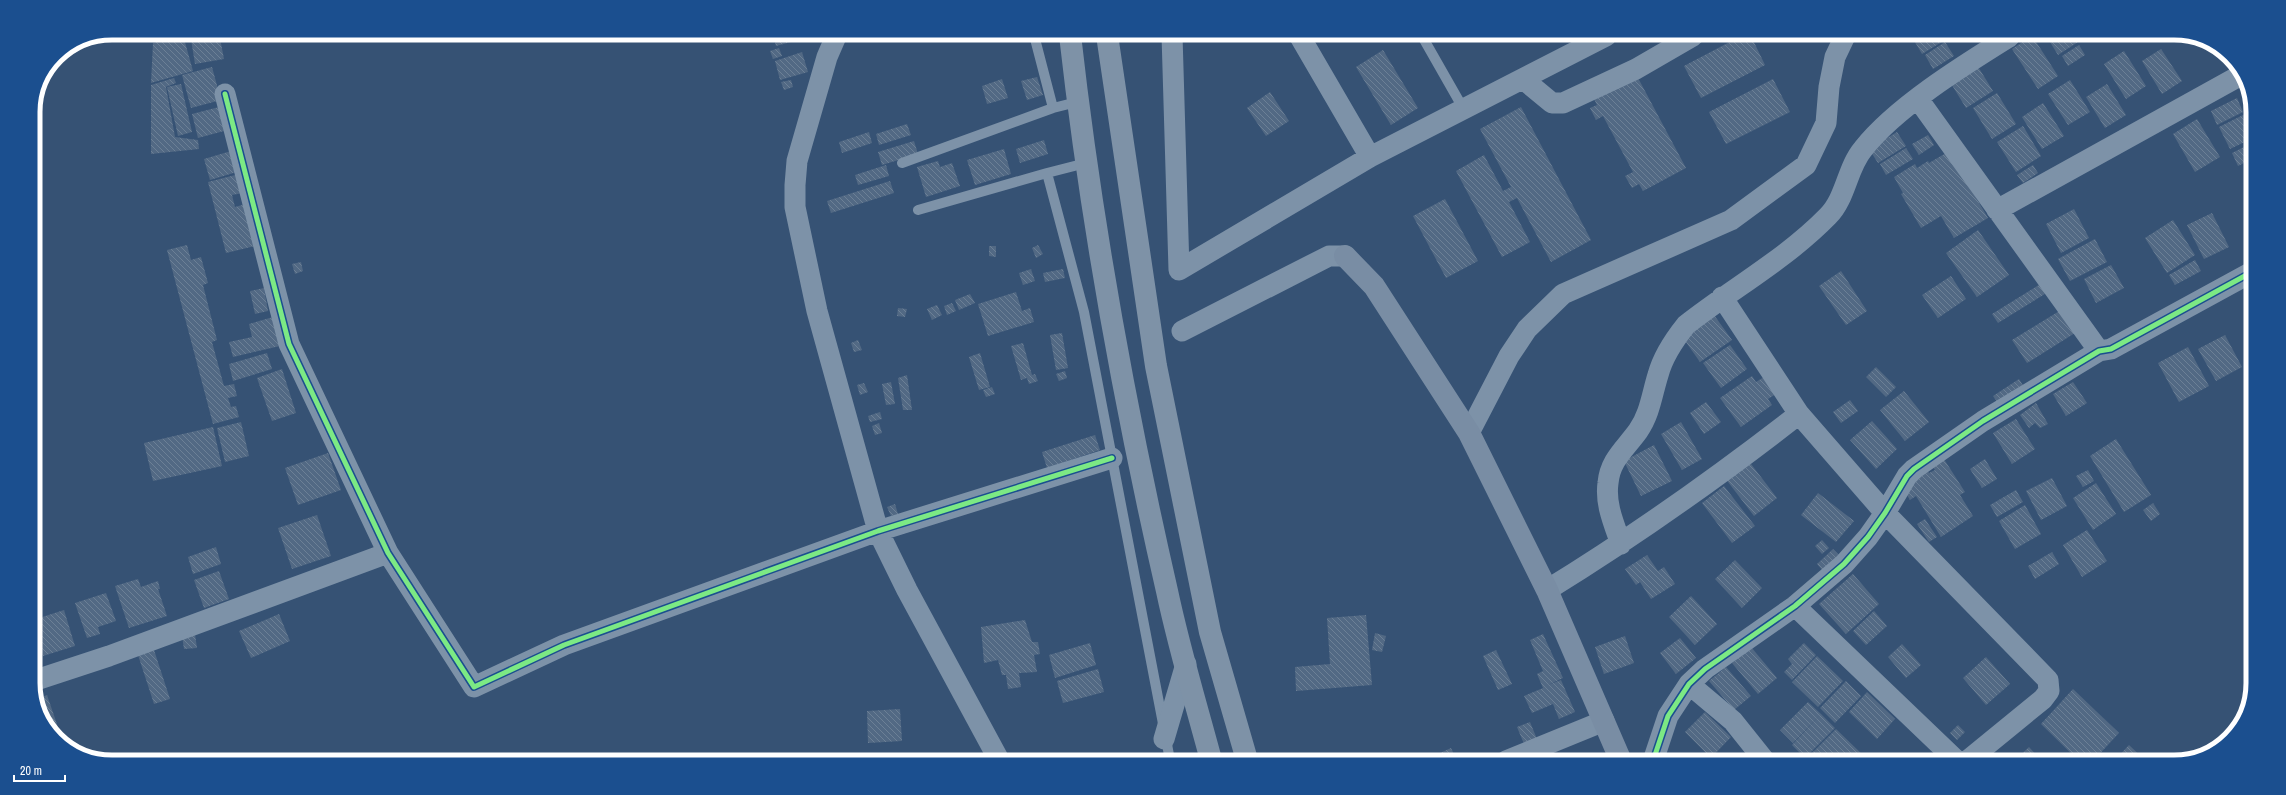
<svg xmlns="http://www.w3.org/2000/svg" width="2286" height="795" viewBox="0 0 2286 795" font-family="'Archivo Narrow',sans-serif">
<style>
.building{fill:url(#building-back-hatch)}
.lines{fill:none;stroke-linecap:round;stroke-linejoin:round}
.lane{stroke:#7d92a8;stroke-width:10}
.street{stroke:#7d92a8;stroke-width:21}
.secondary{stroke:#798da4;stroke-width:22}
.highway{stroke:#7e92a7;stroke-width:22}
.cycleway-casing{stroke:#1b4f8f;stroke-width:8}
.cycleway{stroke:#7ce984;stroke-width:5}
.rim{fill:none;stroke:#fff;stroke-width:5}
</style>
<defs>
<pattern id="building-back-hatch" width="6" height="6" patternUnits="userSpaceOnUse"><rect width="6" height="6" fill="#526984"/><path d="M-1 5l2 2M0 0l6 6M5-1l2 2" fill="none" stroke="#6c8096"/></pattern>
</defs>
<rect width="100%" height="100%" fill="#365274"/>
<path class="building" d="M190 33H219L224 59 195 64Z
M773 34H805L806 38 776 46Z
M183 35 193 71 151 83 153 43Z
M1741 36H1751L1765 65 1701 98 1684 66Z
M1912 37H1943L1945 40 1922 54Z
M2030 37H2033L2058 76 2038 89 2012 49Z
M2047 37H2075L2078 42 2058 55Z
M1945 42 1954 56 1933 69 1925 55Z
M2079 45 2085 55 2068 66 2062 56Z
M779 48 782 56 773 59 770 51Z
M2161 49 2182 81 2162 94 2142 61Z
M1383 50 1418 108 1391 125 1356 67Z
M2124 51 2146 86 2126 99 2104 64Z
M802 52 808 72 780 80 775 61Z
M1977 65 1993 91 1966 108 1950 82Z
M212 67 221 100 191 108 182 75Z
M1637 76 1686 168 1643 191 1639 184 1632 188 1625 176 1633 172 1603 116 1596 120 1590 108 1597 105 1594 99Z
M1037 77 1043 95 1027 100 1021 81Z
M174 78 176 83 163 88 166 87 175 137 198 140 199 149 151 154V85Z
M1002 79 1008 98 987 104 982 86Z
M1773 79 1790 112 1726 144 1709 112Z
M791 80 793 87 784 90 781 82Z
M2070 80 2090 112 2068 125 2048 94Z
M181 84 192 132 178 136 167 87Z
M2107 84 2126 115 2105 128 2086 97Z
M1270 92 1289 121 1266 136 1247 108Z
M1997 93 2016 124 1992 139 1973 108Z
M2237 98 2243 112 2217 125 2211 111Z
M2043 103 2064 136 2042 149 2022 117Z
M219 107 224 131 198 138 192 114Z
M1521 107 1591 240 1551 262 1517 198 1509 202 1530 242 1502 257 1456 171 1484 155 1503 191 1511 187 1480 129Z
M2245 114 2253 129V138L2230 149 2219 127Z
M2197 119 2220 157 2195 172 2173 134Z
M907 124 911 135 879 145 876 134Z
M2023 126 2041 156 2016 172 1997 142Z
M869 132 872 143 842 153 839 142Z
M1897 132 1906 146 1878 163 1869 149Z
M1928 135 1934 145 1919 155 1912 144Z
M1044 140 1048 154 1020 163 1016 149Z
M914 141 918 154 882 165 878 152Z
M2248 145 2253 153 2252 159 2238 166 2232 153Z
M1906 148 1913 159 1886 175 1880 164Z
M1004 149 1011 174 975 185 967 160Z
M231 151 237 172 210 180 204 159Z
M1946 153 1955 162 1988 218 1954 238 1941 216 1921 228 1901 194 1903 193 1894 177 1915 164 1917 168 1928 161 1929 163Z
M938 161 940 167 952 163 960 186 926 197 917 167Z
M886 165 889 176 858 185 855 175Z
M2033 165 2038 173 2023 183 2017 175Z
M239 174 243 193 232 195 235 207 249 203 259 245 226 253 208 182Z
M890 181 894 193 831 213 827 201Z
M1445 199 1478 261 1446 278 1413 216Z
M2074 209 2089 238 2061 253 2046 224Z
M2212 213 2229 247 2204 259 2187 225Z
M2173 220 2195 255 2167 273 2145 238Z
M1978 230 2009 275 1977 297 1946 253Z
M2095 239 2107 262 2070 281 2058 259Z
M187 245 191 260 201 257 208 283 203 285 217 340 212 342 224 386 234 384 237 396 228 398 231 407 236 406 239 417 213 424 167 250Z
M1038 245 1043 254 1036 258 1032 248Z
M989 246H996V257L989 256Z
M2195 260 2201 271 2175 285 2169 275Z
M301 262 303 271 295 274 292 264Z
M2111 265 2124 288 2096 303 2084 279Z
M1031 269 1035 281 1023 285 1019 273Z
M1063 269 1065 278 1045 282 1043 273Z
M1841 271 1867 311 1846 325 1819 286Z
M1951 276 1966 299 1938 318 1922 295Z
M2042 283 2048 292 1998 323 1992 314Z
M264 288 268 311 255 314 250 291Z
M1016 292 1022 311 1030 308 1034 322 988 336 978 304Z
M970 294 975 303 959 310 955 300Z
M952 303 956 311 947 315 944 306Z
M937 305 942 315 932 320 927 309Z
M898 308 907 309 905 317 897 316Z
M2061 310 2075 333 2027 363 2012 340Z
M1714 315 1732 340 1700 362 1683 338Z
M273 317 280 346 233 357 229 342 252 337 249 324Z
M1062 333 1068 368 1056 370 1050 335Z
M2225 335 2242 367 2216 381 2198 349Z
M858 340 862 350 854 352 851 343Z
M1023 343 1032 375 1035 374 1038 381 1029 384 1027 378 1021 380 1011 346Z
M1730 345 1747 369 1721 388 1703 363Z
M2188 347 2209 386 2179 402 2158 363Z
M267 353 272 369 233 381 229 364Z
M980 353 990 387 979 390 969 357Z
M1876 367 1896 387 1886 397 1866 377Z
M282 369 296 413 272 421 257 378Z
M1065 371 1067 378 1059 381 1056 374Z
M907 375 912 410H903L898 378Z
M1752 376 1756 382 1764 377 1776 394 1768 399 1772 405 1741 427 1720 398Z
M2019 379 2024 387 1998 403 1993 396Z
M891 382 895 404 886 405 882 384Z
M2073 382 2087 403 2066 416 2053 394Z
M864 383 868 392 860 395 857 385Z
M992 387 995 394 986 397 983 390Z
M1904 391 1929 422 1905 441 1880 410Z
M1850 400 1858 411 1841 423 1833 412Z
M1706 402 1721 422 1704 434 1690 413Z
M2036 403 2048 424 2040 428 2035 423 2029 428 2020 415Z
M880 412 882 419 870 422 868 416Z
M2016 419 2035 449 2012 464 1993 433Z
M1872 421 1897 449 1876 469 1850 440Z
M241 422 249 456 225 462 217 428Z
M1681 422 1702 459 1682 470 1661 434Z
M879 423 882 433 875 435 872 426Z
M213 427 222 466 153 481 144 443Z
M1095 435 1100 450 1047 468 1042 452Z
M2116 439 2151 495 2124 512 2090 456Z
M1654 445 1672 481 1641 496 1624 461Z
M328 453 341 490 298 505 285 468Z
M1942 456 1965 492 1960 495 1973 516 1941 537 1916 496 1910 500 1901 485 1927 469 1929 473 1935 470 1930 463Z
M1985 459 1997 479 1982 488 1970 469Z
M1748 460 1777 498 1754 516 1725 478Z
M2088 470 2094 481 2083 487 2076 476Z
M2052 478 2067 506 2041 520 2026 491Z
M2096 483 2116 514 2093 530 2073 498Z
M1724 486 1755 526 1732 543 1702 503Z
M2016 490 2023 502 1997 517 1990 505Z
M1818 493 1854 521 1836 542 1801 515Z
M2153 503 2160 514 2151 521 2143 510Z
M895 504 898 514 891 516 887 507Z
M2025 505 2041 534 2015 549 1999 521Z
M317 515 331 556 292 569 278 528Z
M1925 519 1937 537 1929 542 1917 524Z
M2087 530 2107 561 2082 577 2063 545Z
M1822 540 1829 548 1822 554 1815 546Z
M216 547 221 564 193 574 188 557Z
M1833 549 1839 555 1823 571 1817 564Z
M2052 552 2059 564 2035 579 2028 566Z
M1647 555 1658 571 1664 567 1675 584 1651 599 1640 582 1636 585 1625 569Z
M1735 560 1762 588 1742 608 1715 579Z
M219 571 229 599 204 608 194 580Z
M1853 574 1879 604 1846 634 1819 604Z
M138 579 141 587 158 581 160 589H158L167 616 129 628 115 586Z
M106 593 116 621 98 627 100 634 87 638 75 603Z
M1691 596 1717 624 1695 645 1669 617Z
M64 610 75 646 43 656 33 620Z
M1874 611 1887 626 1866 645 1853 631Z
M279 614 290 641 251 658 239 631Z
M1366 615 1372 685 1296 691 1295 667 1330 664 1327 618Z
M1025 620 1032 642H1038L1040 654 1034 655 1037 672 1019 673 1021 687 1008 689 1006 675H1002L998 660 984 663 981 627Z
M1375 633 1386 636 1382 652 1372 650Z
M195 634 197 648 184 649 182 636Z
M1543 634 1563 678 1548 685 1561 680 1575 712 1559 719 1553 704 1532 713 1524 696 1543 688 1537 674 1543 671 1530 640Z
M1625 636 1634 663 1604 674 1595 647Z
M1680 638 1696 658 1676 674 1660 653Z
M1090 643 1096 665 1055 678 1049 655Z
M1804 643 1816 655 1792 680 1784 672 1792 664 1788 659Z
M1902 644 1921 665 1906 678 1888 657Z
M1751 647 1777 678 1758 694 1732 663Z
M154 650 170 699 154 704 138 655Z
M1496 650 1512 684 1498 690 1483 656Z
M1817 656 1843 681 1818 707 1792 682Z
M1986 657 2010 684 1986 705 1963 678Z
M1726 667 1751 696 1734 710 1709 681Z
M1098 669 1104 692 1063 703 1057 681Z
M1846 681 1861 696 1835 723 1820 708Z
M2073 689 2119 733 2092 762H2080L2041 724Z
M1867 692 1895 719 1877 739 1849 712Z
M47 695 60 733 54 735 49 731 37 699Z
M1808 702 1821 714 1793 743 1780 730Z
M900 709 902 741 868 743 867 711Z
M1705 712 1731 737 1711 758 1685 732Z
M1821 714 1835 728 1805 758 1792 745Z
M1530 722 1537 739 1524 744 1517 727Z
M1958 725 1965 732 1957 740 1950 733Z
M1836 729 1866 758 1864 760 1865 761H1804Z
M2129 745 2147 762H2113Z
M2029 747 2041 760 2040 762H2013Z
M1451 748 1457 761H1431L1429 758Z"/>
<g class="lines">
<path class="lane" d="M1034 35 1053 108 1077 102
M1422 36 1463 108
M902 163 1053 108
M1086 163 1047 173 1084 312 1170 760
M918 210 1047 173"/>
<path class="street" d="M837 34 827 57 797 161 795 185V207L817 311 878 531 907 590 999 760
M1172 35 1179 270 1370 157 1606 36
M1299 35 1370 157
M1523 79 1552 103H1563L1636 69 1693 36
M225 94 289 344 388 553 474 687 564 645 878 531 1112 458
M1918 99 2099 351
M1997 210 2241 75
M1722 297 1799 414 1885 513 2048 680 2049 691 2043 699 1966 762
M1182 331 1329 256H1345
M1469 433 1509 356 1527 329 1563 294 1731 220 1806 165 1826 123 1829 87 1835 57 1845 36
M1621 544C1614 524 1605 504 1608 483 1610 460 1625 449 1638 431 1650 414 1652 394 1658 375 1663 356 1674 340 1686 325 1733 288 1786 259 1828 216 1846 198 1847 168 1863 149 1896 107 1964 65 2009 37
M1547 590C1635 536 1718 477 1799 414
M1795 606 1958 762
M33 681 109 656 388 553
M1689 684 1733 721 1765 761
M1164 739 1186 664
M1506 761 1604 721
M1653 761 1668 716 1689 684 1705 669 1795 606 1844 564 1868 537 1885 513 1907 476 1914 469 1983 421 2099 351 2111 349 2252 272"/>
<path class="secondary" d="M1345 256 1374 286 1469 433 1547 590 1621 761"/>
<path class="highway" d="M1070 35C1091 222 1125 408 1167 591 1179 648 1196 704 1211 760
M1107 35 1156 366 1210 632 1247 760"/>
<defs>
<path id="cycleway" d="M225 94 289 344 388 553 474 687 564 645 878 531 1112 458
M1653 761 1668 716 1689 684 1705 669 1795 606 1844 564 1868 537 1885 513 1907 476 1914 469 1983 421 2099 351 2111 349 2252 272"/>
</defs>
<use href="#cycleway" class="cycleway-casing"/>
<use href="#cycleway" class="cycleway"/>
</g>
<path d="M0 0H2286V795H0ZM112 40H2174A72 72 0 0 1 2246 112V683A72 72 0 0 1 2174 755H112A72 72 0 0 1 40 683V112A72 72 0 0 1 112 40Z" fill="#1b4f8f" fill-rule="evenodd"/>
<path class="rim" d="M112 40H2174A72 72 0 0 1 2246 112V683A72 72 0 0 1 2174 755H112A72 72 0 0 1 40 683V112A72 72 0 0 1 112 40Z"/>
<path d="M14 775v6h51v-6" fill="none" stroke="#ffffff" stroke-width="2"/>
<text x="20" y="775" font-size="12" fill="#ffffff" stroke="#1b4f8f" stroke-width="3" paint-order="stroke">20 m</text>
</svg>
